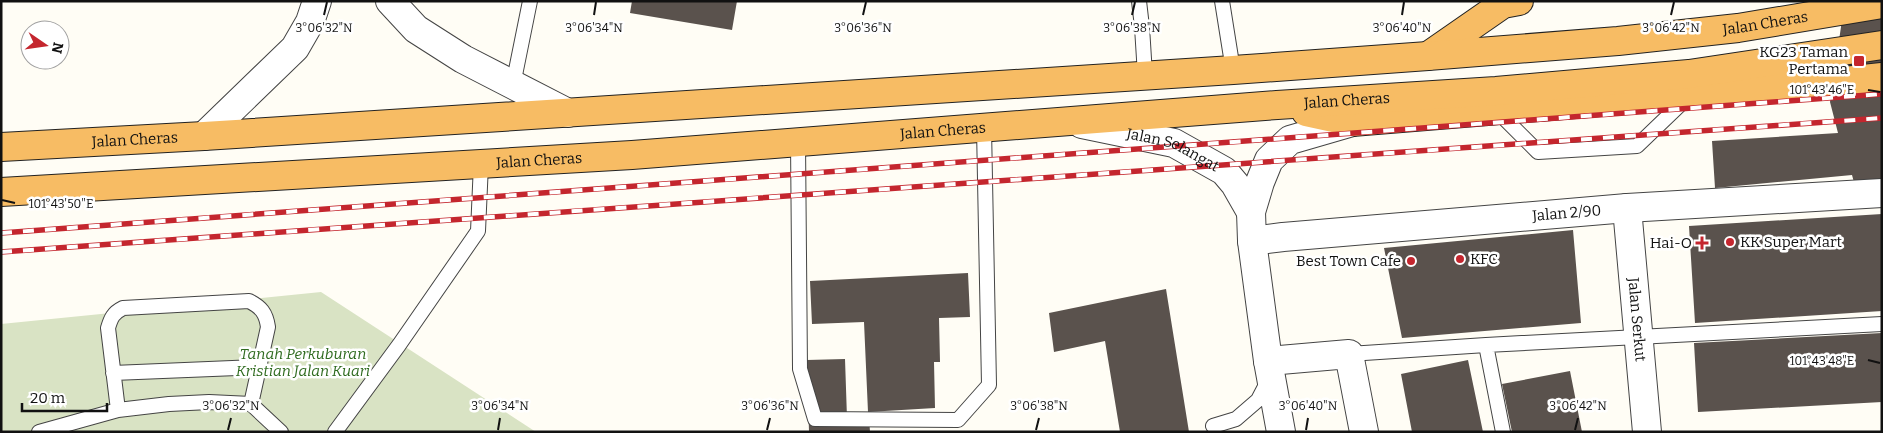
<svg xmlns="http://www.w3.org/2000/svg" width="1883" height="433" viewBox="0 0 1883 433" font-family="Bitter,serif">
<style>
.cemetery{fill:#d9e3c4}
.building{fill:#5a524d}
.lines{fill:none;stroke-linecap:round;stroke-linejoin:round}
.service-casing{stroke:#444;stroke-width:16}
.minor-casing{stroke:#444;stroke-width:30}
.tertiary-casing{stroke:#444;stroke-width:30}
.trunk-casing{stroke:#222;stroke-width:30}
.service{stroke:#fff;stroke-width:14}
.minor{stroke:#fff;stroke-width:28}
.tertiary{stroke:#fff;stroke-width:28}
.trunk{stroke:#f7bc64;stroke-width:28}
.rail-casing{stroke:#c4262e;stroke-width:5.5}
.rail{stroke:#fff;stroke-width:4;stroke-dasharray:11;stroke-linecap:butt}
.ticks{fill:none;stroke:#111;stroke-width:2}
.poi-dot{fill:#c4262e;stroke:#fff;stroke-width:2}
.labels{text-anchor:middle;stroke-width:5;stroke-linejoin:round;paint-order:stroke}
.street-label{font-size:15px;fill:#111;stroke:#fff}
.poi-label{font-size:15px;fill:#111;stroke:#fff;text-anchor:end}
.park-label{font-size:15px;font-style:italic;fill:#2f6b1f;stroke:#fff}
.ticks-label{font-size:12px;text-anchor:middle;fill:#111;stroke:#fff;stroke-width:5;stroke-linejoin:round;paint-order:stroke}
</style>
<rect width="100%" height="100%" fill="#fffdf5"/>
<path class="cemetery" d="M321 292 536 432H1V324Z"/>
<path class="building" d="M632 1H737L732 30 630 13Z
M1882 16V184L1855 186 1852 175 1715 188 1712 141 1838 133 1830 102 1842 20Z
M1882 214V311L1695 323 1689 226Z
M1573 230 1581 323 1402 338 1384 248Z
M968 273 970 317 939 318 940 362H934L935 408 868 412 864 322 812 324 810 281Z
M1166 289 1189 432H1120L1105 341 1054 352 1049 313Z
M1882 333V402L1698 412 1694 343Z
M845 359 847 418 869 417 870 432H809L807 360Z
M1468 360 1483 432H1412L1401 374Z
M1570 371 1582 432H1512L1502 384Z"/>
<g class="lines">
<defs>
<path id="service" d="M1139 1 1142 27 1145 75
M1222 1 1233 70
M513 85 530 1
M1497 111 1538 152 1637 146 1687 98
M798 142 800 369 815 419 958 420 989 385 984 128
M1486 345 1503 432
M1349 354 1486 345 1882 324
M113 373 259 367
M118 410 108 328C111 318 113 313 123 308L249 301C261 307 266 313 268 327L251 404
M1213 426 1236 419 1258 400 1269 379
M39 432 118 410 169 404 209 402 251 404 281 432
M335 432 399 345 478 231 481 164"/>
<g id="minor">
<path id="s1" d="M1082 124 1174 143 1224 171 1235 184 1251 212"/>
<path id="s2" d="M1627 208 1647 432"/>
<path id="s3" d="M1252 241 1283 237 1627 208 1882 193"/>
<path d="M1268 361 1349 354 1364 432"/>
<path d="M1281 432 1268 361 1252 241 1251 212 1260 182 1269 160 1290 140 1352 122"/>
</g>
<path id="tertiary" d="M390 1 416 29 463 59 568 113
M204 136 295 48 310 22 317 1"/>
<g id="trunk">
<path d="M1428 56 1503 4 1519 1"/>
<path d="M1306 112 1352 122 1797 86 1882 77"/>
<path id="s4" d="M1 147 204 136 1233 70 1428 56 1618 41 1738 28 1882 4"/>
<path id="s5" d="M1 192 632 155 1277 105 1496 91 1689 74 1882 45"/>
</g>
</defs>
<use href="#service" class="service-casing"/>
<use href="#minor" class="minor-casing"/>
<use href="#tertiary" class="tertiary-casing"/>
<use href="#trunk" class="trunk-casing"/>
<use href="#service" class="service"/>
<use href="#minor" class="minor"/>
<use href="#tertiary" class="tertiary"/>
<use href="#trunk" class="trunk"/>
<defs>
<path id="rail" d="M1 233 1882 94
M1 252 1882 118"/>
</defs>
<use href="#rail" class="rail-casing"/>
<use href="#rail" class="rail"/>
</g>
<path class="ticks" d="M324 15 327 2M594 15 596 2M863 15 866 2M1132 15 1135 2M1402 15 1404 2M1671 15 1674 2M1868 90 1880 92M2 200 15 203M1868 360 1880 363M228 430 231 418M498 430 500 418M767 430 770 418M1036 430 1039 418M1306 430 1308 418M1575 430 1578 418"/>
<g class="poi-dot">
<rect x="1853" y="55" width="12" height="12" rx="2.5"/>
<circle cx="1730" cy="242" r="5"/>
<path d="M1699.5 235.5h5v5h5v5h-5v5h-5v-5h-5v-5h5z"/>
<circle cx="1460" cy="259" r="5"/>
<circle cx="1411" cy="261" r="5"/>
</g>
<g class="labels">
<g class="street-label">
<text dy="5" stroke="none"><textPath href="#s4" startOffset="1769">Jalan Cheras</textPath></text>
<text dy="5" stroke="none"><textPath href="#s5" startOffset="1349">Jalan Cheras</textPath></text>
<text dy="5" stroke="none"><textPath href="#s5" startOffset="944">Jalan Cheras</textPath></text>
<text dy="5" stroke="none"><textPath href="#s4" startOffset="134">Jalan Cheras</textPath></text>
<text dy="5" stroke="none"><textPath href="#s1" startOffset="95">Jalan Selangat</textPath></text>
<text dy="5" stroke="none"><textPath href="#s5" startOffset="539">Jalan Cheras</textPath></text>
<text dy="5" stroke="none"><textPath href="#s3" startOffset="316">Jalan 2/90</textPath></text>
<text dy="5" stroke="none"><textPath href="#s2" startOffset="112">Jalan Serkut</textPath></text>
</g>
<g class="poi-label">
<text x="1848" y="57">KG23 Taman<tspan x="1848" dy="17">Pertama</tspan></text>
<text x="1740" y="247" text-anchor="start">KK Super Mart</text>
<text x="1692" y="248">Hai-O</text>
<text x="1470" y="264" text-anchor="start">KFC</text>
<text x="1401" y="266">Best Town Cafe</text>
</g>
<g class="park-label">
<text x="303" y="359">Tanah Perkuburan<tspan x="303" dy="17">Kristian Jalan Kuari</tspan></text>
</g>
</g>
<g class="ticks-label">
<text x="324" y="32">3°06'32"N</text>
<text x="594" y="32">3°06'34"N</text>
<text x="863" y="32">3°06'36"N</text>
<text x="1132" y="32">3°06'38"N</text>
<text x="1402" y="32">3°06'40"N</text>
<text x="1671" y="32">3°06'42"N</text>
<text x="1822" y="94">101°43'46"E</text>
<text x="61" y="208">101°43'50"E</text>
<text x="1822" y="365">101°43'48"E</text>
<text x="231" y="410">3°06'32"N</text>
<text x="500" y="410">3°06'34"N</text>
<text x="770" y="410">3°06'36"N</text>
<text x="1039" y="410">3°06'38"N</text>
<text x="1308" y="410">3°06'40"N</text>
<text x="1578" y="410">3°06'42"N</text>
</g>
<rect width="1883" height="433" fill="none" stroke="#111111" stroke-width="5"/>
<g transform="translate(45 45) rotate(103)"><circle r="24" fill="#ffffff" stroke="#a0a0a0"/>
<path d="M0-4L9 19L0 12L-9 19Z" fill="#c4262e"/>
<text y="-8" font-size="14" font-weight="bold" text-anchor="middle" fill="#111111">N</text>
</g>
<path d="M22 403v8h85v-8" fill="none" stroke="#111111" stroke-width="2.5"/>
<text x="30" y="403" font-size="15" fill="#111111" stroke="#ffffff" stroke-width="4" paint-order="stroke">20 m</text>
</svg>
